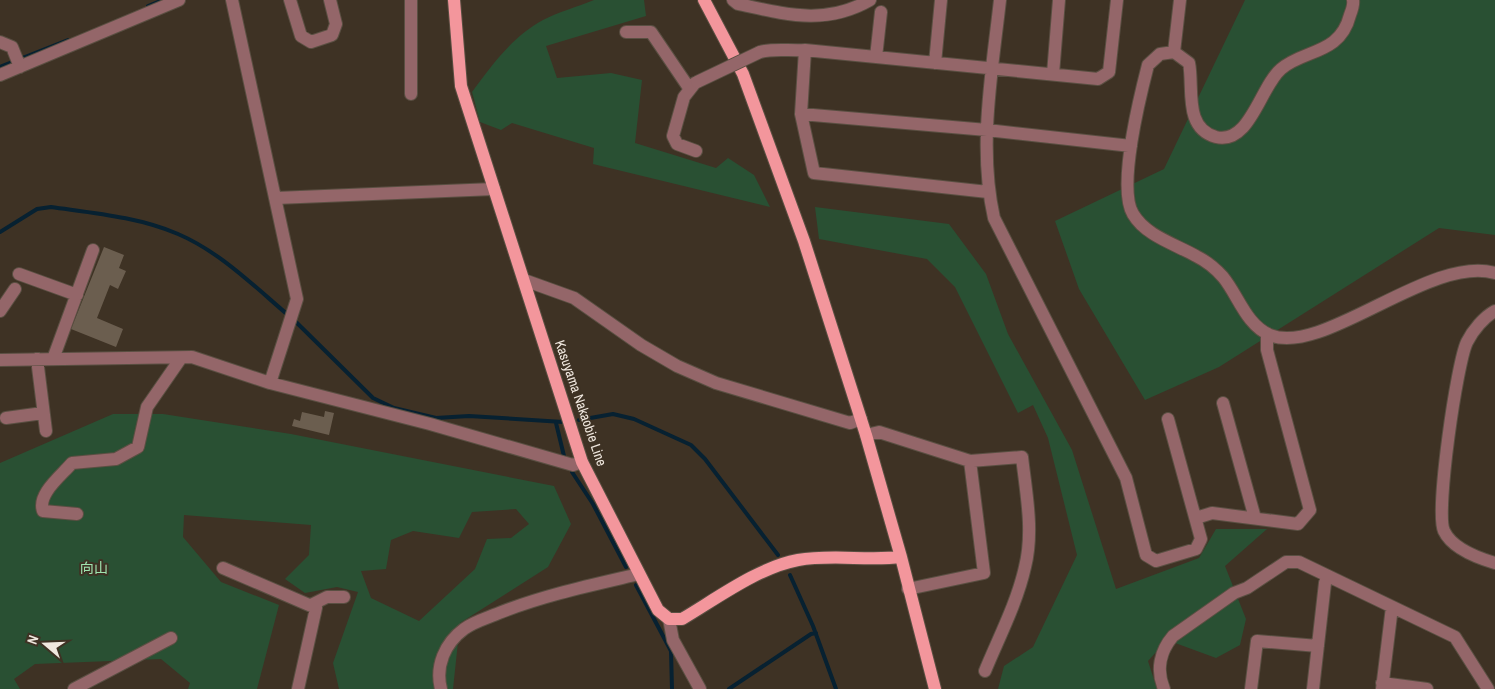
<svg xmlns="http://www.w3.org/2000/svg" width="1495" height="689" viewBox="0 0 1495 689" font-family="'Archivo Narrow','Noto Sans JP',sans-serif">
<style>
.green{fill:#295033;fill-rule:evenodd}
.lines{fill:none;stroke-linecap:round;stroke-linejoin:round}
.stream{stroke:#072131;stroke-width:4}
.building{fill:#6b5e4f}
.minor-casing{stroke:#5a4f42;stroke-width:14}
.major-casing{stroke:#5a4f42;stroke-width:14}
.minor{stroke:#946669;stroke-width:12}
.major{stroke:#f3969c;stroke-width:12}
.minor-bridge-casing{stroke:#5a4f42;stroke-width:14;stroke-linecap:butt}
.minor-bridge{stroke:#946669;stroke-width:12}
.labels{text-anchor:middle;stroke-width:4;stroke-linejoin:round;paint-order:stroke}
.street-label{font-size:14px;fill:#f0e8df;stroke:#3e3224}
.park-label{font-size:14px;fill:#9fe4af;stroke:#3e3224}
</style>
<rect width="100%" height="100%" fill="#3e3224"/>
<path class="green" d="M594 0H644L646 16 546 46 557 78 611 73 642 80 635 143 716 168 728 158 754 175 770 207 593 164 594 148 512 123 501 130 480 122 472 92C492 65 513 36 543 20 558 12 577 7 594 0Z
M1245 0H1495V235L1439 228 1219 367 1145 400 1079 289 1055 221 1164 169Z
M815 207 949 224 986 274 1008 334 1072 450 1116 589 1199 558 1216 529H1267L1225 566 1246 619 1240 645 1216 658 1167 640 1148 661 1157 689H998L1004 666 1033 647 1077 555 1048 438 1033 405 1018 413 955 287 927 259 819 239Z
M113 414H163L291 434 554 486 571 524 548 567 460 623 453 689H339L333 663 358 592 337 587 305 593 285 579 309 555 311 525 184 515 183 537 221 582 279 605 257 689H188L190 683 161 659 35 664 14 679 20 689H0V463ZM516 509 529 524 511 538 487 539 475 569 419 621 371 598 361 571 386 569 391 540 413 531 459 538 472 512Z"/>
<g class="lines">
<path class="stream" d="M148 6 163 0
M0 67 68 40
M0 232 37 209 51 207C93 213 139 217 178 234 220 252 254 286 288 315
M294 320 373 398 394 408 436 418 469 416 563 422
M579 420 613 414 634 419 691 445 705 459 778 555
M556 423 564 456
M572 472 593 504 626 567
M790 575 813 626 836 689
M636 585 671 651 672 689
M729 689 811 634 816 633"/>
</g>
<path class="building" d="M104 247 124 255 119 268 126 271 118 289 110 285 97 318 123 329 116 347 71 329Z
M325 411 334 413 329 435 292 426 294 419 300 421 302 412 324 417Z"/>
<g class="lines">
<defs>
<path id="minor" d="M232 0 297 299 270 383
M290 0 301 36 311 42 332 35 336 24 330 0
M411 0V94
M733 0 738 4C785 14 825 26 870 0
M1000 0C992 72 978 147 994 218L1126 478 1146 555 1156 561 1196 549 1201 539 1168 419
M1353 0C1354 5 1352 10 1350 15 1340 55 1304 49 1281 69 1260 87 1250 145 1216 137 1183 128 1194 87 1189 63L1174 52 1160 54 1148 65C1140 96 1117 188 1133 214 1146 236 1175 244 1196 256 1206 261 1215 268 1223 277 1238 295 1246 325 1270 335 1323 357 1431 254 1495 273
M626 32H651L689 88
M0 42 12 47 20 67
M760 52C774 48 789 51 805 50
M1174 52 1180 0
M876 57 881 12
M935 63 941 0
M1053 74 1059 0
M0 75 179 0
M695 83 684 97 673 136 677 144 696 151
M801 114 987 130 1131 146
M988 192 814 173 801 114 805 50 1098 79 1109 72 1117 0
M276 198 494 189
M19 274 77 295
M524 280 574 298 641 345 677 366 716 383 850 423 861 419
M0 311 15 289
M1495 311C1484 317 1473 330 1467 342 1457 362 1435 513 1444 531 1452 548 1478 558 1495 563
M37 359 46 431
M53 359 93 250
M0 360 192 357 270 383 430 424 573 465 582 462
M1223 403 1255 518
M6 418 43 413
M866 435 879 432 970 461 984 573 908 589
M970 461 1022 457C1026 493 1034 531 1025 567 1017 603 999 637 985 671
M77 514 43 511C37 494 61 476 72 463L116 459 138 447 147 407 181 358
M1196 518 1212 513 1298 524 1310 510 1267 350V334
M223 568 316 608 298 689
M311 605 327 597H344
M669 619 673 640 700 689
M1382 683 1427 689
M74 689 171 638
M441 689C435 666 445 643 464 629 473 622 487 618 499 613 544 595 592 585 639 574
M1164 689C1156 670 1160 651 1173 636L1234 593 1247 588 1286 562H1299L1455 637 1488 689
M1251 689 1257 641 1318 646
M1313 689 1325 583 1327 576
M1382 689 1392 607"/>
<path id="major" d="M454 0 461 86 582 462 658 610 669 619H682C716 599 759 567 798 560 832 554 867 561 901 557
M704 0 743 74 804 241 866 435 901 557 935 689"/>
</defs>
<use href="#minor" class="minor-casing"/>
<use href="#major" class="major-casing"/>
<use href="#minor" class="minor"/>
<use href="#major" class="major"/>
<defs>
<path id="minor-bridge" d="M697 82 760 52"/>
</defs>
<use href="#minor-bridge" class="minor-bridge-casing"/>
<use href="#minor-bridge" class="minor-bridge"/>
</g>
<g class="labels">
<g class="street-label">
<text transform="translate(581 403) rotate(71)" y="5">Kasuyama Nakaobie Line</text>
</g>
<g class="park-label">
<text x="94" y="573">向山</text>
</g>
</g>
<g transform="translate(45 644) rotate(289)" stroke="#3e3224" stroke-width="4" paint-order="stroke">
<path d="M0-4L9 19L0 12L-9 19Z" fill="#f0e8df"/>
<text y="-8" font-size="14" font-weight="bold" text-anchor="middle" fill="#f0e8df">N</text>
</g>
</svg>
